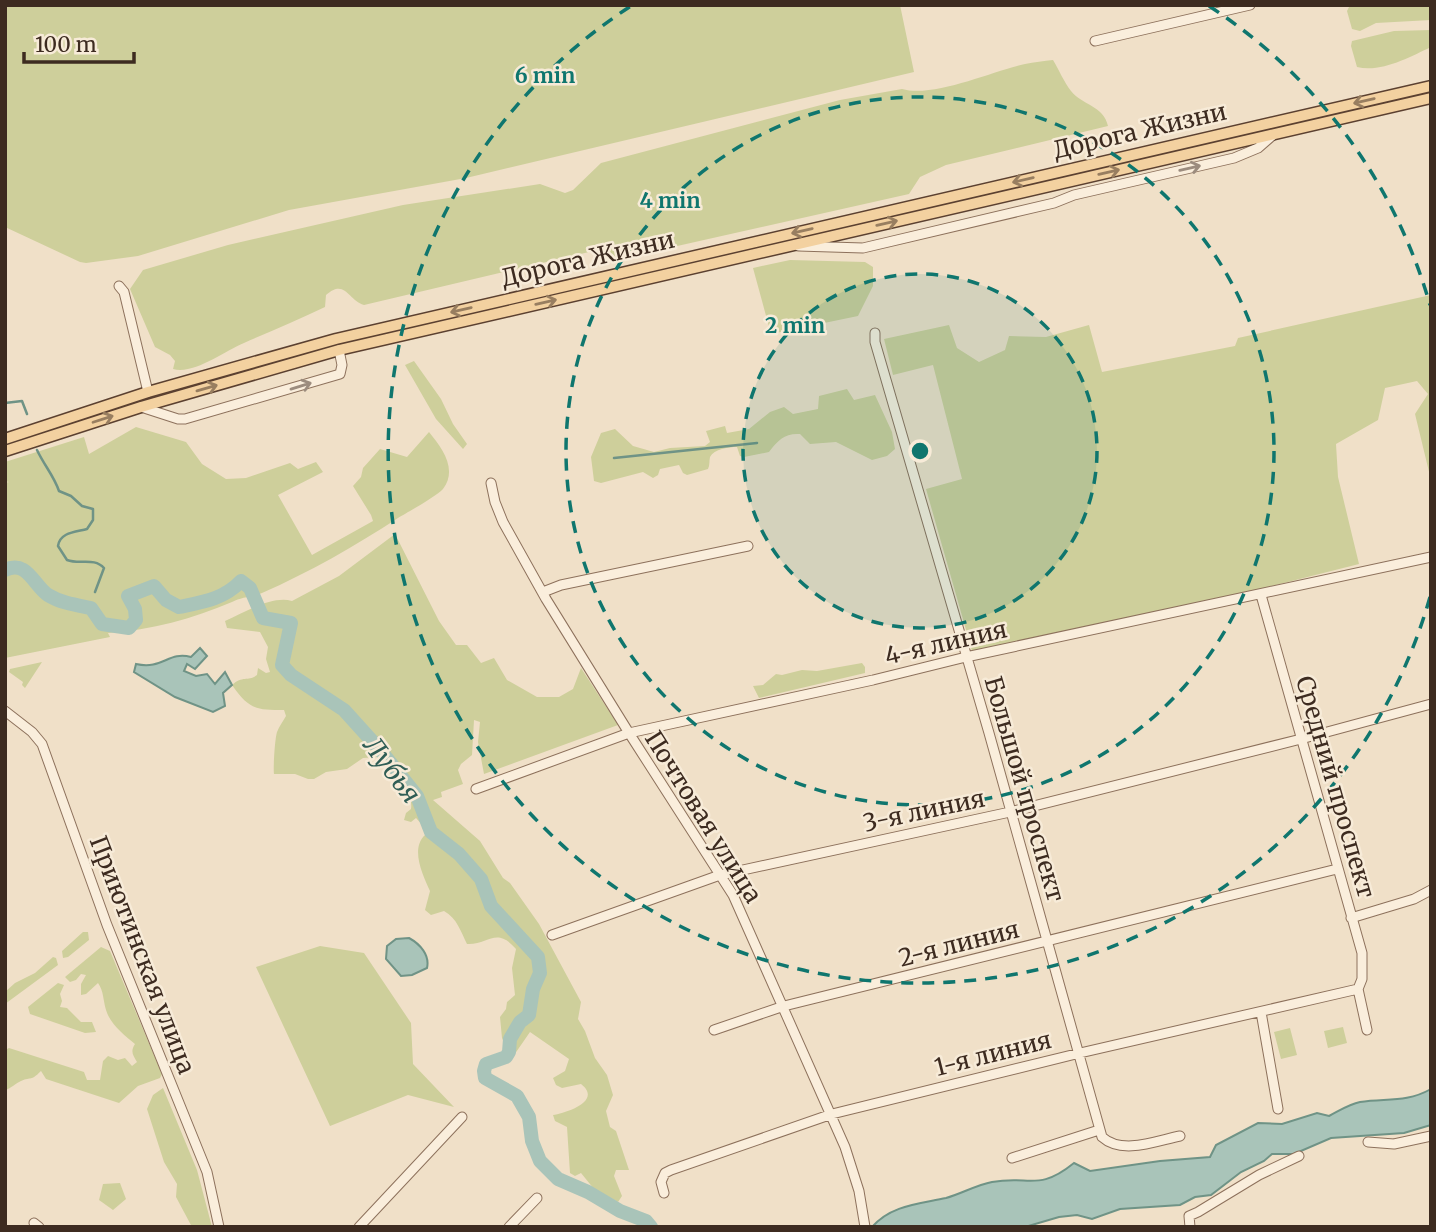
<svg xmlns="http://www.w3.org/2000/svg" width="1436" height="1232" viewBox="0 0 1436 1232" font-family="Merriweather,serif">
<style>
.green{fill:#cecf9b}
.water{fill:#a9c4b9;stroke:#6f9386;stroke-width:2}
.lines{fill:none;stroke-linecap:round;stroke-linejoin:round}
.stream{stroke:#6f9386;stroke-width:2.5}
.river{stroke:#a9c4b9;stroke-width:14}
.minor-casing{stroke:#8d715c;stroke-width:11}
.major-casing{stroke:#5b4030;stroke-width:13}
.minor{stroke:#faeedc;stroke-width:9}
.major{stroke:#f3d1a0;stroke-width:10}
.oneway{stroke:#987e60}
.oneway2{stroke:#9c8c7e}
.ring{fill:none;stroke:#0f766e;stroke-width:3.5;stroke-dasharray:12 9}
.labels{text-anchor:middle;stroke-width:5;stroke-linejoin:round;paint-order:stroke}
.street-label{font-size:24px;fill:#3d2b20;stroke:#f7ebd8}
.water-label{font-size:26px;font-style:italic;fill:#2f5d55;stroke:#f7ebd8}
.centre{fill:#0f766e;stroke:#f7ebd8;stroke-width:3.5}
.ring-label{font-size:21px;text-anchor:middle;font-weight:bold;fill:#0f766e;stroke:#f7ebd8;stroke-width:5;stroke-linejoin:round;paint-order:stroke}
</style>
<rect width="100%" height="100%" fill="#f0e0c8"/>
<path class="green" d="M5 5H900L914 72 466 178 289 210 138 256 86 263 80 262 5 227Z
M1350 5H1431V20L1376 23 1360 31 1352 29 1347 11Z
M1431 30V47C1410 57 1381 73 1357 67L1351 46 1352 41 1394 31Z
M1053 60C1059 70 1064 82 1071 91 1082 105 1104 106 1108 126L946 165 920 177 909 194 606 262 600 255 589 252 364 305C348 300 345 278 326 295L325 307C298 320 271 331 244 343 224 351 194 375 173 369L175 361 170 355 155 347 130 289 143 270 228 245 403 205 540 184 565 193 573 190 601 163 840 100 902 89C934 98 992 71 1025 64 1034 62 1044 61 1053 60Z
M790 260 865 262 873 267V286L858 316 771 334 753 268Z
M1431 295V480L1415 414 1428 394 1417 381 1385 388 1378 420 1336 444 1338 477 1359 564 1260 589 972 651 926 489 962 479 933 365 893 375 884 339 949 325 957 348 979 362 1005 350 1009 336 1046 337 1089 325 1102 372 1235 346 1238 338Z
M414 361 441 399 453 424 467 444 463 449 436 419 405 365Z
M847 389 854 400 875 395 892 432 895 449 887 456 872 460 836 442 810 444 800 434C785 433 778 440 769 452L744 457 740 456 737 447C729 447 714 449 710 457 709 461 710 465 708 469L687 475 683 473 679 465 660 469 658 475 653 478 643 472 601 483 594 481 591 457 601 433 615 429 633 446 654 452 670 448 705 446 710 442 706 431 725 426 727 433 749 429 770 412 784 407 793 414 818 409 819 396Z
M136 427 186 442 202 464 226 479 246 478 290 463 298 469 316 462 323 472 278 495 312 555 373 521 371 515 353 486 361 477 363 468 380 449 407 457 429 432C442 448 458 469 443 489 437 496 408 512 398 518 355 546 310 572 262 593 252 597 241 597 232 602 192 619 152 630 108 633L110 637 5 658V483L9 482 5 481V462L84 437 89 454Z
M395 534 439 621 456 645H467L481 663 494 658 507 680 537 697H559L573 689 581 668 618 725 484 774 478 742 480 722 474 720 472 755 461 764 458 770 463 784 441 792 442 797 433 800 480 841 503 878 510 883 539 924 581 1002 578 1019 585 1031 595 1058 607 1075 613 1095 606 1111 610 1127 616 1131 629 1170H616L614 1176 622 1196 618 1202 594 1189 581 1173 575 1176 570 1173 567 1127 555 1121 553 1115C566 1113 603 1101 581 1084L562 1088 556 1085 553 1078 565 1071 569 1059 530 1032 512 1058 499 1062 498 1057 504 1053 506 1047 502 1038 500 1017 506 1009 507 1002 515 995 512 968 516 949C496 926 489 945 467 944 461 932 457 918 444 911L431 915 425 910 430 891C423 875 410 849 425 835V828L416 818 411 822 404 820 406 813 411 809C414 788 390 771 379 757L363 758 347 769 326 772 314 779H308L295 774H274C273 768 275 738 277 732 279 727 283 721 286 716L284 710C255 710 249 709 232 685 243 675 248 682 257 675L258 668 266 673 270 672 266 659 268 647 260 632 227 628 225 621C244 613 272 595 292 601L339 576Z
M42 662 25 688 22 685 23 682 9 672 10 669Z
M862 663 865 667V673L759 698 753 686 763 685 776 674 782 675 802 670 817 671Z
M83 932H88L89 940 68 957 63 958 62 951Z
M320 946 364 953 411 1023 413 1064 454 1107 408 1095 330 1126 256 967Z
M101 947 110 951 162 1074 160 1078 138 1086 119 1103 46 1079 41 1071C30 1082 32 1076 21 1081 14 1084 12 1088 5 1090V1050L9 1048 84 1072 87 1080H100L103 1061 108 1056 118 1060 125 1058 132 1066 137 1062C133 1055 130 1052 135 1044 124 1035 110 1024 106 1010 103 1000 104 992 98 983L86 994 81 995V984L86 975 81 974 76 980 70 982 65 977Z
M53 957 56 958 58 965 5 1004V992L15 983 35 973Z
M58 983 64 985 60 994 62 1001 60 1007 67 1008 81 1022H92L96 1032 85 1033 30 1014 28 1007Z
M1343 1027 1347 1043 1328 1048 1324 1031Z
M1290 1028 1297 1055 1281 1059 1274 1032Z
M163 1088 197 1170 212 1227H192L176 1197 177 1184 164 1162 147 1109 153 1095Z
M120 1183 126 1199 113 1210 99 1200 103 1184Z"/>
<path class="water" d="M200 648 207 656 195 669 187 664 184 671 196 676 207 674 215 684 225 672 232 685 223 693 225 706 213 712 175 697 134 672 136 664C163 670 168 651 191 657Z
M409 938C420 944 430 955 427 968L412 975 401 976 386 959 387 946 396 939Z
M1431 1089V1125L1404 1133 1331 1138 1294 1154H1272L1264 1161 1241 1172 1211 1195 1195 1197 1180 1205 1120 1209 1092 1219 1077 1215 1059 1217 1025 1227H872C891 1205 919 1204 946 1198 961 1194 976 1185 992 1182 1030 1175 1038 1192 1074 1163L1090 1171 1160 1161 1210 1157 1216 1145 1258 1123 1282 1124 1317 1113 1329 1116C1339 1111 1349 1104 1360 1102 1387 1098 1406 1103 1431 1089Z"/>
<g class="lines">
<path class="stream" d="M5 403 22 401 27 414
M37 450C44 465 54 476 59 491L71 496 82 506 93 509V520L87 529C76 532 60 532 58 546L67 560C80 565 94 557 104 568L95 592
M614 458 757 443"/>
<path class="river" d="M5 570C27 559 34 586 48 595 61 603 76 605 91 608L102 624 129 628 136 620 135 609 128 596 154 586 166 600 179 607C203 602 224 599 241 581L250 588 263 618 291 623 282 665 291 675 344 710 381 751 417 796 431 832 459 854 481 879 491 906 538 957 540 973 533 989 529 1015 520 1022 510 1039 509 1052 506 1057 486 1064 484 1071 485 1078 517 1096 529 1117 532 1141 540 1161 558 1179 588 1192 620 1211 646 1221 651 1227"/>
<defs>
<path id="minor" d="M1095 41 1250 5
M798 246 863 248 1054 203 1074 195 1234 158 1258 148 1273 135
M119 286 124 292 148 392
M875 333V342L989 733 1102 1137C1122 1155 1156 1141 1180 1136
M141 407 178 419H185L340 374 342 365 339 350
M491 483 495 502 503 522 546 599 629 733 733 895 845 1147 859 1191 865 1227
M543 592 561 585 748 546
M1261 595 1362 953V979L1358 989
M5 711 32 732 42 744 107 925 207 1172 219 1227
M476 789 629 733 873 680 966 657 1431 557
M1351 918 1414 899 1431 890
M552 935 720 875 1010 812 1301 739 1431 704
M1358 989 1367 1030
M1261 1012 1278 1109
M714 1030 784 1006 1337 869
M1368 1142 1394 1144 1431 1136
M1012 1158 1099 1130
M664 1193 661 1182 665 1173 671 1170 832 1114 1080 1053 1358 989
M34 1223 39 1227
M359 1227 462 1117
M509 1227 537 1198
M1190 1227 1189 1216 1198 1212 1259 1175 1299 1156"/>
<path id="major" d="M5 439 148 392 336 339 1431 86
M5 451 141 407 339 350 1431 98"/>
</defs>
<use href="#minor" class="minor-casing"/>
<use href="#major" class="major-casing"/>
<use href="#minor" class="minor"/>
<use href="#major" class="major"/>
</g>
<defs><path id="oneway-shaft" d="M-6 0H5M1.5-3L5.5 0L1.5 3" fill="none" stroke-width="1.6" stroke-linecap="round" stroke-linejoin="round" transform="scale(1.75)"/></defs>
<g class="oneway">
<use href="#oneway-shaft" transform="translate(1364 101) rotate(167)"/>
<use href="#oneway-shaft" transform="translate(1109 172) rotate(-13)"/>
<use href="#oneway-shaft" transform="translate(1023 180) rotate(167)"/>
<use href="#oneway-shaft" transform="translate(887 223) rotate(-13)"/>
<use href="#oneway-shaft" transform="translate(802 231) rotate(167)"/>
<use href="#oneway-shaft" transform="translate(546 302) rotate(-13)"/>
<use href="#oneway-shaft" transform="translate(461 310) rotate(167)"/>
<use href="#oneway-shaft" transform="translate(207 388) rotate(-16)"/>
<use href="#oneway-shaft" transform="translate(103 419) rotate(-18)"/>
</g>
<g class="oneway2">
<use href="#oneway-shaft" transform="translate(1190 168) rotate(-13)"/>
<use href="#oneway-shaft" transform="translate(301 386) rotate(-17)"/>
</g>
<circle cx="920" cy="451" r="177" fill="#0f766e" fill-opacity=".12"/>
<g class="ring">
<circle cx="920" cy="451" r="177"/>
<circle cx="920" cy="451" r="354"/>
<path d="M1430 597A531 531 0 1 1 631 6M1209 6A531 531 0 0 1 1430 305"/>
</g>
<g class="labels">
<g class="street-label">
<text transform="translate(1140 131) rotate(-13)" y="8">Дорога Жизни</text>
<text transform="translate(588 259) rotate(-13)" y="8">Дорога Жизни</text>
<text transform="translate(946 643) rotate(-13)" y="8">4-я линия</text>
<text transform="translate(1335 787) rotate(74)" y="8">Средний проспект</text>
<text transform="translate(1024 789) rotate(74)" y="8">Большой проспект</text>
<text transform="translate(924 811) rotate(-12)" y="8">3-я линия</text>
<text transform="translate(703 817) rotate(58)" y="8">Почтовая улица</text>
<text transform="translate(959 944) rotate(-14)" y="8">2-я линия</text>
<text transform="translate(142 955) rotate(69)" y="8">Приютинская улица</text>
<text transform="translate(993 1054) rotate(-14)" y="8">1-я линия</text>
</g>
<g class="water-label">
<text transform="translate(392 770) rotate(53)" y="9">Лубья</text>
</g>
</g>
<circle cx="920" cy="451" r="10" class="centre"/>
<g class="ring-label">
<text x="545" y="83">6 min</text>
<text x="670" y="208">4 min</text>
<text x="795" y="333">2 min</text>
</g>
<rect width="1436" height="1232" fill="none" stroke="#3d2b20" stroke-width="14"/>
<path d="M24 52v10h110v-10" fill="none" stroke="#3d2b20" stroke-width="3.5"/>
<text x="35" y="52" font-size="21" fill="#3d2b20" stroke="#f7ebd8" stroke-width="5" paint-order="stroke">100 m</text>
</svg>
